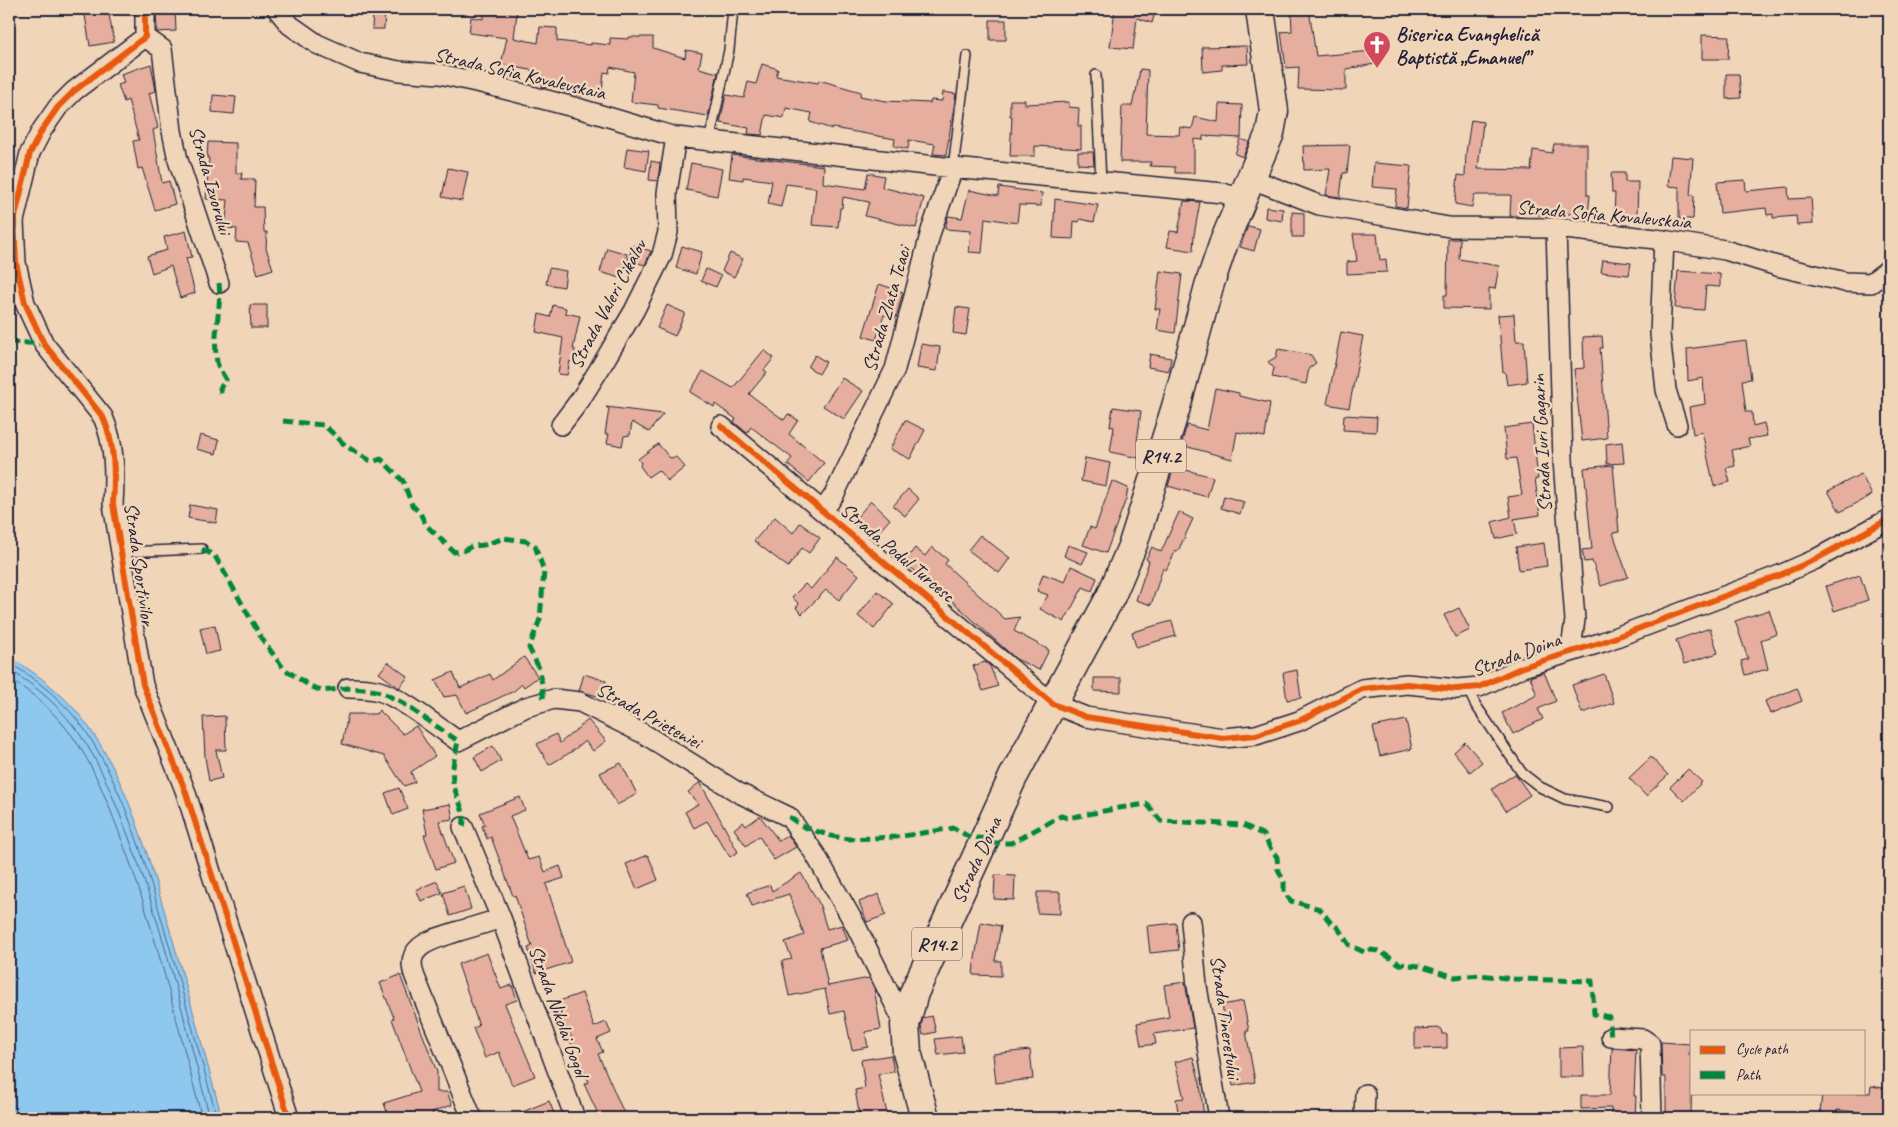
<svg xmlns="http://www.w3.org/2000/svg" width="1898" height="1127" viewBox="0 0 1898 1127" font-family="Caveat,sans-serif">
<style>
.water{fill:#8fc8ef;stroke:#6386a7}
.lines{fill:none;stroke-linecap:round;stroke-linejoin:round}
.shore{stroke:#4e6483;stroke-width:1}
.building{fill:#e6ae9e;stroke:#22223b}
.lane-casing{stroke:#22223b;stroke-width:12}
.street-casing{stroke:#22223b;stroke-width:22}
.primary-casing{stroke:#22223b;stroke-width:31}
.lane{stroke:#f1d5b8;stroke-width:9}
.street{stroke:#f1d5b8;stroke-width:19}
.primary{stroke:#f1d5b8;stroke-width:28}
.quiet{stroke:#00873e;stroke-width:5;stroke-dasharray:10 5;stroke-linecap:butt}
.cycleway-casing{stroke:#f1d5b8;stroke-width:9}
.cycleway{stroke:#e8590c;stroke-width:6}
.labels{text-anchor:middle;stroke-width:5;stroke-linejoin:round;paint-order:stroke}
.shield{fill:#f1d5b8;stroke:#605860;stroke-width:1}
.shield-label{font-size:19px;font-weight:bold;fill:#22223b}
.poi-label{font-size:20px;font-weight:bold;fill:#22223b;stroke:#f1d5b8;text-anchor:start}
.street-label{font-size:20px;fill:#22223b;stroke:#f1d5b8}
</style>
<rect width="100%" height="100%" fill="#f1d5b8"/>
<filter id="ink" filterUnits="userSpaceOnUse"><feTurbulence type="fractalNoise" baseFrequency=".02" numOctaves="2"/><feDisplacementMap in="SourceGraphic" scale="10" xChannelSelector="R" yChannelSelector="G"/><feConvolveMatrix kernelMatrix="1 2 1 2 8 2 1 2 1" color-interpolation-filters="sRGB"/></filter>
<g filter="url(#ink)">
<path class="water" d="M9 657C39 674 68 698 88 726 124 776 144 842 161 900 183 972 202 1045 222 1118H9Z"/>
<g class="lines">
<path class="shore" d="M9 663C36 678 67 704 85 730 120 783 140 846 158 907 179 977 198 1048 217 1118
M9 670C36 685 61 708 79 733 101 764 114 800 128 835 163 927 185 1023 210 1118
M9 679C33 692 56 714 73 737 94 766 107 801 120 835 155 927 177 1023 202 1118"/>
</g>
<path class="building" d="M84 9H108L114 42 90 46Z
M156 9H175L176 31 157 32Z
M373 9H385L384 29H372Z
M1115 9H1156L1152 23 1137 18 1133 49 1110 47Z
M1291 9H1309L1316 56 1373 51 1375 64 1346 69V90L1298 89 1299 67 1286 68 1281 32 1292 31Z
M497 10 517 12 514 38 538 43 540 27 557 28V41L591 45V43L610 45V38L629 39V37H653V48L685 58 686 50 702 53 699 68 718 73 708 116 658 108V105L631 102 634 72 610 67 609 73 604 72 602 91 583 89 582 96 564 92 565 89 542 87 543 77 539 76V72L501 64 507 38 469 33 471 17 483 19 484 12 497 14Z
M990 20H1006V40H990Z
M1702 35 1729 36 1728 59H1702Z
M1247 46 1248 64 1222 65V70L1203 72 1202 47Z
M151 64 156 91 149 93 158 128 153 130 162 183 169 181 175 204 155 210 142 168 138 169 133 141 139 140 128 100 124 102 118 85 124 83 121 74Z
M762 64 778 69 776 76 818 83 819 80 861 92 860 96 886 101 930 103 931 100 942 101 943 92 956 94 946 155 933 154 935 144 909 140 908 149 894 146 895 139 833 128 832 129 810 122 812 113 786 108 784 118 766 115 762 135 748 134 749 128 720 123 726 95 744 98 748 82 756 84Z
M1140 69 1148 70 1146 134 1179 135 1180 127 1192 129 1195 117 1218 122 1219 104 1242 105 1241 138 1203 136V140L1194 139V173H1175V167L1150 166 1151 162H1120L1122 106H1132L1135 92H1136Z
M1726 74H1739L1741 98 1726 99Z
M213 95 236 97 234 114 212 112Z
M1010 100H1025V104L1069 102V107L1079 108 1078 126H1081V149L1035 146V156H1010L1012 116H1010Z
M1471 120 1483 122 1478 169 1531 170 1533 150 1552 153 1554 144H1587V195H1590L1588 216 1550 212 1549 216 1523 213V216H1510L1511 195H1474L1472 207 1455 204 1458 175 1465 176 1466 153Z
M1240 139 1249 142 1243 157 1235 154Z
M208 142 236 143V173H242L241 179H255L254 207H263L264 232H267L266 248 273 269 258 274 248 243 236 242 237 229 225 228 228 200 206 199 209 158H207Z
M1350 145 1347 173H1343L1340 197 1326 195 1330 169 1304 170 1303 146Z
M627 148 649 151 646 171 624 167Z
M1078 152H1093L1094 165 1078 164Z
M732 155 824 166 823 183 865 189 868 173 884 176 882 187 924 198 916 228 865 216 869 202 843 197 842 208H840L838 227 812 225 816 188 786 184 781 207 768 204 772 181 743 177V180L729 178Z
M1671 156 1693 158 1690 195H1694L1693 219H1679V187L1668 186Z
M651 161 660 163 658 181 649 180Z
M691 163 722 169 717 196 686 190Z
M1374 163 1411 166 1407 208 1395 206 1397 189 1372 187Z
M448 168 468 172 462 201 442 197Z
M1611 173H1625V182H1638L1637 218 1614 217 1615 193H1612Z
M1745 180 1746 191 1788 187 1789 199 1811 198 1813 224 1797 225 1796 216 1773 218V214L1767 215 1766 208 1720 213 1717 182Z
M999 187 1042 193 1041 206 1019 205 1017 223 985 218 982 253 969 252 971 231 945 229 948 216 962 218 969 190 998 196Z
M1055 199 1098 205 1094 222 1080 219 1079 222 1074 221 1073 239 1053 238Z
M1184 201 1200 202 1194 235 1193 251 1167 247 1170 231 1178 232Z
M1266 207 1283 209 1282 221 1265 218Z
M1292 212 1304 213V237H1292Z
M1248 226 1260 229 1254 251 1240 247Z
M186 231 192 257 186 258 195 293 180 298 171 266 152 273 147 256 167 250 164 237Z
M1353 234H1377L1380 260 1386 259 1387 272 1347 274V262L1357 261Z
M1448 239H1460L1459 259 1499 266 1495 289 1489 288V309L1444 308V295H1447Z
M633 245 651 251 645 265 628 260Z
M682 246 702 252 696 274 676 268Z
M607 248 627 254 620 278 600 272Z
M730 253 743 259 734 277 722 271Z
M1603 260 1631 263 1629 275 1601 272Z
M549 268 566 271 564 287 546 284Z
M706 269 721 276 716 287 701 281Z
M1160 271 1182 274 1175 333 1157 330 1160 309H1155Z
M1678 271 1720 274V287L1706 286 1704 310 1675 308Z
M879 284 903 292 896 318 884 315 876 340 863 336Z
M250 305H267V328H251Z
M553 305 566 308 565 313 580 316 573 349H575L574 362 570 361 567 375 558 374 563 338 536 332 539 314 550 317Z
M667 305 685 313 675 336 657 328Z
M956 307 970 309 966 335 953 333Z
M1514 314 1516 341H1524L1527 382 1507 385 1505 372H1503L1498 315Z
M1341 332 1363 336 1349 408 1327 404Z
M1602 336 1603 348H1600L1607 438 1582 441 1574 369 1584 368 1583 337Z
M1746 341 1751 379 1742 380 1746 412H1752L1753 426 1764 423 1767 436 1748 439 1750 446 1732 450 1735 466 1726 468 1730 482 1714 486 1702 432 1693 434 1689 407 1705 404 1703 378 1688 381 1687 349Z
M921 344 940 347 937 371 917 368Z
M1278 349 1311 355 1316 363 1309 368 1306 384 1272 377 1274 368 1268 362 1276 357Z
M764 350 774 358 764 370 767 372 749 394 784 420 788 414 798 420 789 434 824 463 809 482 787 464 792 458 751 427 747 433 734 422 736 419 715 404 714 407 690 392 703 371 733 388Z
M1150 354 1171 358 1169 371 1148 367Z
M815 355 826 362 819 374 808 367Z
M842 378 863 391 844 419 823 406Z
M1215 388 1239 393V396L1270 403 1265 437 1237 432 1232 459 1181 445 1187 425 1207 430Z
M606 407 663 414 649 432 632 422 630 435 624 436 622 446 607 443 609 434H605L609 409Z
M1113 407 1141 411 1137 442H1142L1139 458 1110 452 1114 427 1110 426Z
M1344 415 1377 417 1376 432 1343 430Z
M905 420 925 430 910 459 890 449Z
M1532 424 1538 479H1535L1540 515 1514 519 1517 534 1496 539 1492 522 1511 517 1508 497 1522 495 1516 458 1507 459 1504 428Z
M200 435 219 440 216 454 196 449Z
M1622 442 1624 463 1607 464 1606 444Z
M658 444 670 458 676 457 685 467 668 481 658 470 648 477 640 466 641 463 638 459Z
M1085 458 1110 463 1106 486 1081 481Z
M1613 465 1619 532 1613 533 1628 577 1601 586 1592 561 1584 562 1582 550 1592 549 1584 468Z
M1174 467 1213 477 1207 497 1168 486Z
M1861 474 1872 495 1840 512 1828 491Z
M1112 481 1128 488 1126 499 1106 553 1083 545 1090 527 1095 529Z
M908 489 919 499 905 516 893 506Z
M1224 496 1244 502 1240 514 1221 508Z
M871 501 890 519 876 535 856 518Z
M190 505 218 510 216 523 188 518Z
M1179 512 1193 519 1178 551 1176 550 1166 570 1163 568 1151 605 1136 600 1149 561 1146 559 1152 547 1161 552Z
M775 517 793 533 800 523 820 538 809 553 802 548 788 567 754 541Z
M980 535 1010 558 999 573 968 550Z
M1544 543 1547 566 1519 570 1516 547Z
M1068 545 1088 552 1082 564 1064 556Z
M932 547 948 560 945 564 1005 619 1020 617 1014 631 1049 650 1039 670 1016 659 931 582 930 583 904 562 915 548 925 556Z
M837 557 859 575 839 600 826 590 802 614 796 608 799 604 792 597 805 584 811 589Z
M1071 566 1097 578 1092 591 1083 587 1064 622 1040 609 1048 595 1037 591 1043 574 1065 582Z
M1860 575 1868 600 1834 611 1826 586Z
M877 591 894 604 874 629 858 616Z
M1459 608 1470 630 1455 637 1444 615Z
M1769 610 1777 634 1761 640 1768 669 1745 675 1741 661 1748 659 1735 621Z
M1172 621 1176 636 1136 647 1132 632Z
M215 625 220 651 206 654 200 628Z
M1710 628 1718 653 1684 664 1676 640Z
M524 657 538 677 524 687 522 684 514 691 466 713 457 695 444 697 435 680 453 672 460 688 490 674 493 680Z
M388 662 408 677 399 688 379 673Z
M985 662 990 666 998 686 983 691 973 666Z
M1297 670 1301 698 1287 700 1283 673Z
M1544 672 1556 701 1538 709 1543 719 1513 734 1502 713 1537 695 1530 677Z
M584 674 606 681 601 697 579 691Z
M1604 674 1614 703 1582 713 1572 685Z
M1094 678H1121V692L1094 691Z
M1797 688 1802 701 1770 714 1765 701Z
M379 710 403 734 416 726 435 756 411 772 415 782 404 786 384 756 342 744 348 714H376Z
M225 716 226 750H216L222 778 209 781 205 757 203 717Z
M588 720 606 741 593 751 585 741 571 752 549 765 537 744 556 734 560 743Z
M1406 720 1412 749 1380 756 1373 727Z
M1465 742 1482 762 1470 772 1454 752Z
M493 746 501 761 482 772 474 757Z
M1651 757 1668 775 1646 796 1629 778Z
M621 763 637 794 617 805 600 773Z
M1688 769 1702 782 1684 801 1670 787Z
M1515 774 1530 795 1506 811 1492 789Z
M700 782 738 852 730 857 707 821 694 828 685 812 698 804 688 792Z
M399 788 408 809 393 815 385 793Z
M520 797 525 810 510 816 528 860 539 857 545 872 560 866 564 878 546 884 571 962 536 973 528 948 532 946 515 895 513 896 491 837 487 839 482 826 485 825 480 813Z
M450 804 453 819 439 821 454 863 436 869 424 835 427 834 422 809Z
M760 816 779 841 788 835 796 847 774 860 759 836 746 846 734 829 743 822 746 826Z
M648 855 658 880 637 889 626 864Z
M801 873 819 903 827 929 842 925 848 940 820 948 828 986 869 978 874 988 881 1029 865 1032 868 1047 852 1050 844 1011 830 1014 825 989 789 996 782 961 792 959 785 942 804 935 789 894 752 906 747 893 770 885 772 891Z
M995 875 1015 876 1014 900 994 899Z
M437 881 442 893 421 901 416 890Z
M464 886 471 909 450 916 443 893Z
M1037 892H1060V914L1037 913Z
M879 894 886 915 867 922 859 902Z
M981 922 1001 926 995 961H1001V976L973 975 974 964Z
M1176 923 1179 950 1150 953 1147 926Z
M487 953 501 989 512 985 517 1000 505 1004 535 1076 512 1085 499 1052 485 1058 473 1028 479 1026 458 964Z
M400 975 437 1072V1092H447L452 1105 432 1112 435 1118H414L412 1113 395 1118H389L384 1103 419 1092 392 1019 394 1018 380 983Z
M1185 982 1193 1028 1154 1034 1156 1044 1141 1046 1137 1023 1169 1017 1164 985Z
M582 993 594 1027 606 1022 611 1033 597 1039 603 1052 598 1054 626 1118H600L584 1084 589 1082 570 1041 573 1040 561 1018 556 1020 551 1004Z
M1243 1001 1249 1031H1246L1255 1082 1233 1086 1228 1058 1232 1057 1222 1005Z
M932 1016 936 1032 923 1035 921 1026 923 1018Z
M1441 1028 1442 1034H1447V1048L1415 1049V1029Z
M961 1036 963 1052 938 1055 935 1039Z
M1661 1042 1690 1044 1689 1055H1692L1691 1118H1666V1077H1662Z
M1583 1047 1584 1077H1559V1048Z
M1612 1048 1636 1050 1634 1096H1636L1635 1118H1611V1108L1581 1109V1095H1610Z
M1030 1050 1033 1079 996 1083 993 1054Z
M891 1055 894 1072 878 1074 888 1118H860L855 1090 865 1088 861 1060Z
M1193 1057 1200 1083 1204 1118H1179L1176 1099 1184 1098 1175 1062Z
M1871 1086 1889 1089V1116L1884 1115 1883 1118H1866L1867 1113 1837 1110V1116L1820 1113 1822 1093H1870Z
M549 1101 556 1118H508Z"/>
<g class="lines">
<defs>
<path id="lane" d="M1096 75 1101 182
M709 142 729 50 733 9
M953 168 967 56
M121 552 202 549
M1468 689 1475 704 1522 773 1540 787 1565 799 1609 807"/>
<path id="street" d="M145 9V37L74 91 58 107 42 130 30 153 14 221 16 263 25 303 44 344 103 417C115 444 115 475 113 504L143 685 185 790 289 1118
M277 9 290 25 317 44 360 63 399 71 440 74 485 84 581 109 676 137 953 168 1223 193 1243 200
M145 37 162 49 172 131 178 160 219 283
M1252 179 1319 205 1350 210 1449 227 1556 228 1656 239 1725 250 1777 266 1845 282 1871 283 1889 269
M1556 228 1563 460 1575 620 1572 641 1564 653
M1664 240 1660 334 1666 390 1677 425
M561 425 580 400 600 368 634 311 662 255 668 232 667 193 676 137
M721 426 1053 704 1086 717 1223 738 1256 735 1299 721 1362 689 1407 684 1457 689 1479 687 1523 667 1603 642 1780 575 1814 560 1889 519
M823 511 834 495 895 369 931 231 953 168
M348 688C358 688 368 688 379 691 400 697 438 727 458 741L526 707 554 699 580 702 644 734 739 793 789 817 815 854 856 926 905 1025
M463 827 501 918 575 1118
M1191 922 1197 986 1219 1118
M1611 1037 1643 1039 1650 1044 1652 1118
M472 1118 415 977C402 944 436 939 459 931 473 927 487 923 501 918
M1364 1118 1365 1094"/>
<path id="primary" d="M925 1118 907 1052 905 1025 914 993 1013 777 1111 596 1133 544 1176 407 1209 286 1224 242 1270 133 1274 111 1260 9"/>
</defs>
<use href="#lane" class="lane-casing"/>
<use href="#street" class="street-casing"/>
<use href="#primary" class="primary-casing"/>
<use href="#lane" class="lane"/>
<use href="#street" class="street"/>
<use href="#primary" class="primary"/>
<path class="quiet" d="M219 283C222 309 212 336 217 362 218 368 223 374 226 380L220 388 222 398
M9 340 12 342 44 344
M283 421 324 425 346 446 369 460 375 461 381 459 403 481 412 505 420 513 426 525 454 552 463 551 472 546 484 545 504 538 526 541 535 546 544 571 540 619 529 648 540 670 544 702
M202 549 215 556 262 639 284 669 310 686 322 691 348 688 366 689 381 692 401 702 458 741C456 753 451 768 453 781 455 797 467 811 463 827
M789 817 804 827 831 836 849 839 897 837 954 828 969 837 986 839 991 843H1011L1061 816 1068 818 1119 808 1147 804 1161 821 1243 825 1264 835 1270 848 1277 857 1278 869 1284 882V892L1291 901 1320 909 1330 922 1338 928 1349 945 1364 952 1371 950 1379 951 1400 964 1419 966 1455 977 1480 975 1514 979 1592 981 1594 1014 1609 1017 1611 1037"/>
<defs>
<path id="cycleway" d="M145 9V37L74 91 58 107 42 130 30 153 14 221 16 263 25 303 44 344 103 417C115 444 115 475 113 504L143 685 185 790 289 1118
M721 426 1053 704 1086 717 1223 738 1256 735 1299 721 1362 689 1407 684 1457 689 1479 687 1523 667 1603 642 1780 575 1814 560 1889 519"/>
</defs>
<use href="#cycleway" class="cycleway-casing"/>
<use href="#cycleway" class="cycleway"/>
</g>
</g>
<defs>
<symbol id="church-pin" viewBox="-11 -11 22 30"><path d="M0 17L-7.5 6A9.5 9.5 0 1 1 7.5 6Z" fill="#d1495b" stroke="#f1d5b8"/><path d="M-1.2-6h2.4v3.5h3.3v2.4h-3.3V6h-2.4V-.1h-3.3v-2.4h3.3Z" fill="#fff"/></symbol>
</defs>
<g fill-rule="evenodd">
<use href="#church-pin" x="1361" y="29" width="32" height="43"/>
</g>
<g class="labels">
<g class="shield">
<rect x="1136" y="439.5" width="50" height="33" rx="4"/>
<rect x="912" y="927.5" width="50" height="33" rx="4"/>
</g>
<g class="shield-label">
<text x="1161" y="463">R14.2</text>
<text x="937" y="951">R14.2</text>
</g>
<g class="poi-label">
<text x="1396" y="41">Biserica Evanghelică<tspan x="1396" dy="23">Baptistă „Emanuel”</tspan></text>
</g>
<g class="street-label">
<text transform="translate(520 73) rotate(13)" y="7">Strada Sofia Kovalevskaia</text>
<text transform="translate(211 180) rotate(74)" y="7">Strada Izvorului</text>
<text transform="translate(1604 214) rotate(5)" y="7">Strada Sofia Kovalevskaia</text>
<text transform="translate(607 304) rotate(-62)" y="7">Strada Valeri Cikalov</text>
<text transform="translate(886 309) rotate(-74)" y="7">Strada Zlata Tcaci</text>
<text transform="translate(1541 443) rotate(-93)" y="7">Strada Iuri Gagarin</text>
<text transform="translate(898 552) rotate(40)" y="7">Strada Podul Turcesc</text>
<text transform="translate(140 564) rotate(82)" y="7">Strada Sportivilor</text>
<text transform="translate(1516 654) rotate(-20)" y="7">Strada Doina</text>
<text transform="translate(649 715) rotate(29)" y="7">Strada Prieteniei</text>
<text transform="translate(976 860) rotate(-65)" y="7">Strada Doina</text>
<text transform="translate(559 1011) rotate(70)" y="7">Strada Nikolai Gogol</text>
<text transform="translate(1226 1017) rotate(82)" y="7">Strada Tineretului</text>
</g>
</g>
<rect width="1898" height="1127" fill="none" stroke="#f1d5b8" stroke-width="30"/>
<rect x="15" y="15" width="1868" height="1097" fill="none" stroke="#22223b" stroke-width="2" filter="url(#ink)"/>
<rect x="1690" y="1030" width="175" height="65" fill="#f1d5b8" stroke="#9e8d86"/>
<rect x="1700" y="1046" width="25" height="8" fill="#e8590c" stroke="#9e8d86"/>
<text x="1736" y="1054" font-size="15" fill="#22223b">Cycle path</text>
<rect x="1700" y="1071" width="25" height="8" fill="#00873e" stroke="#9e8d86"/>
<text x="1736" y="1080" font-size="15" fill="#22223b">Path</text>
</svg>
